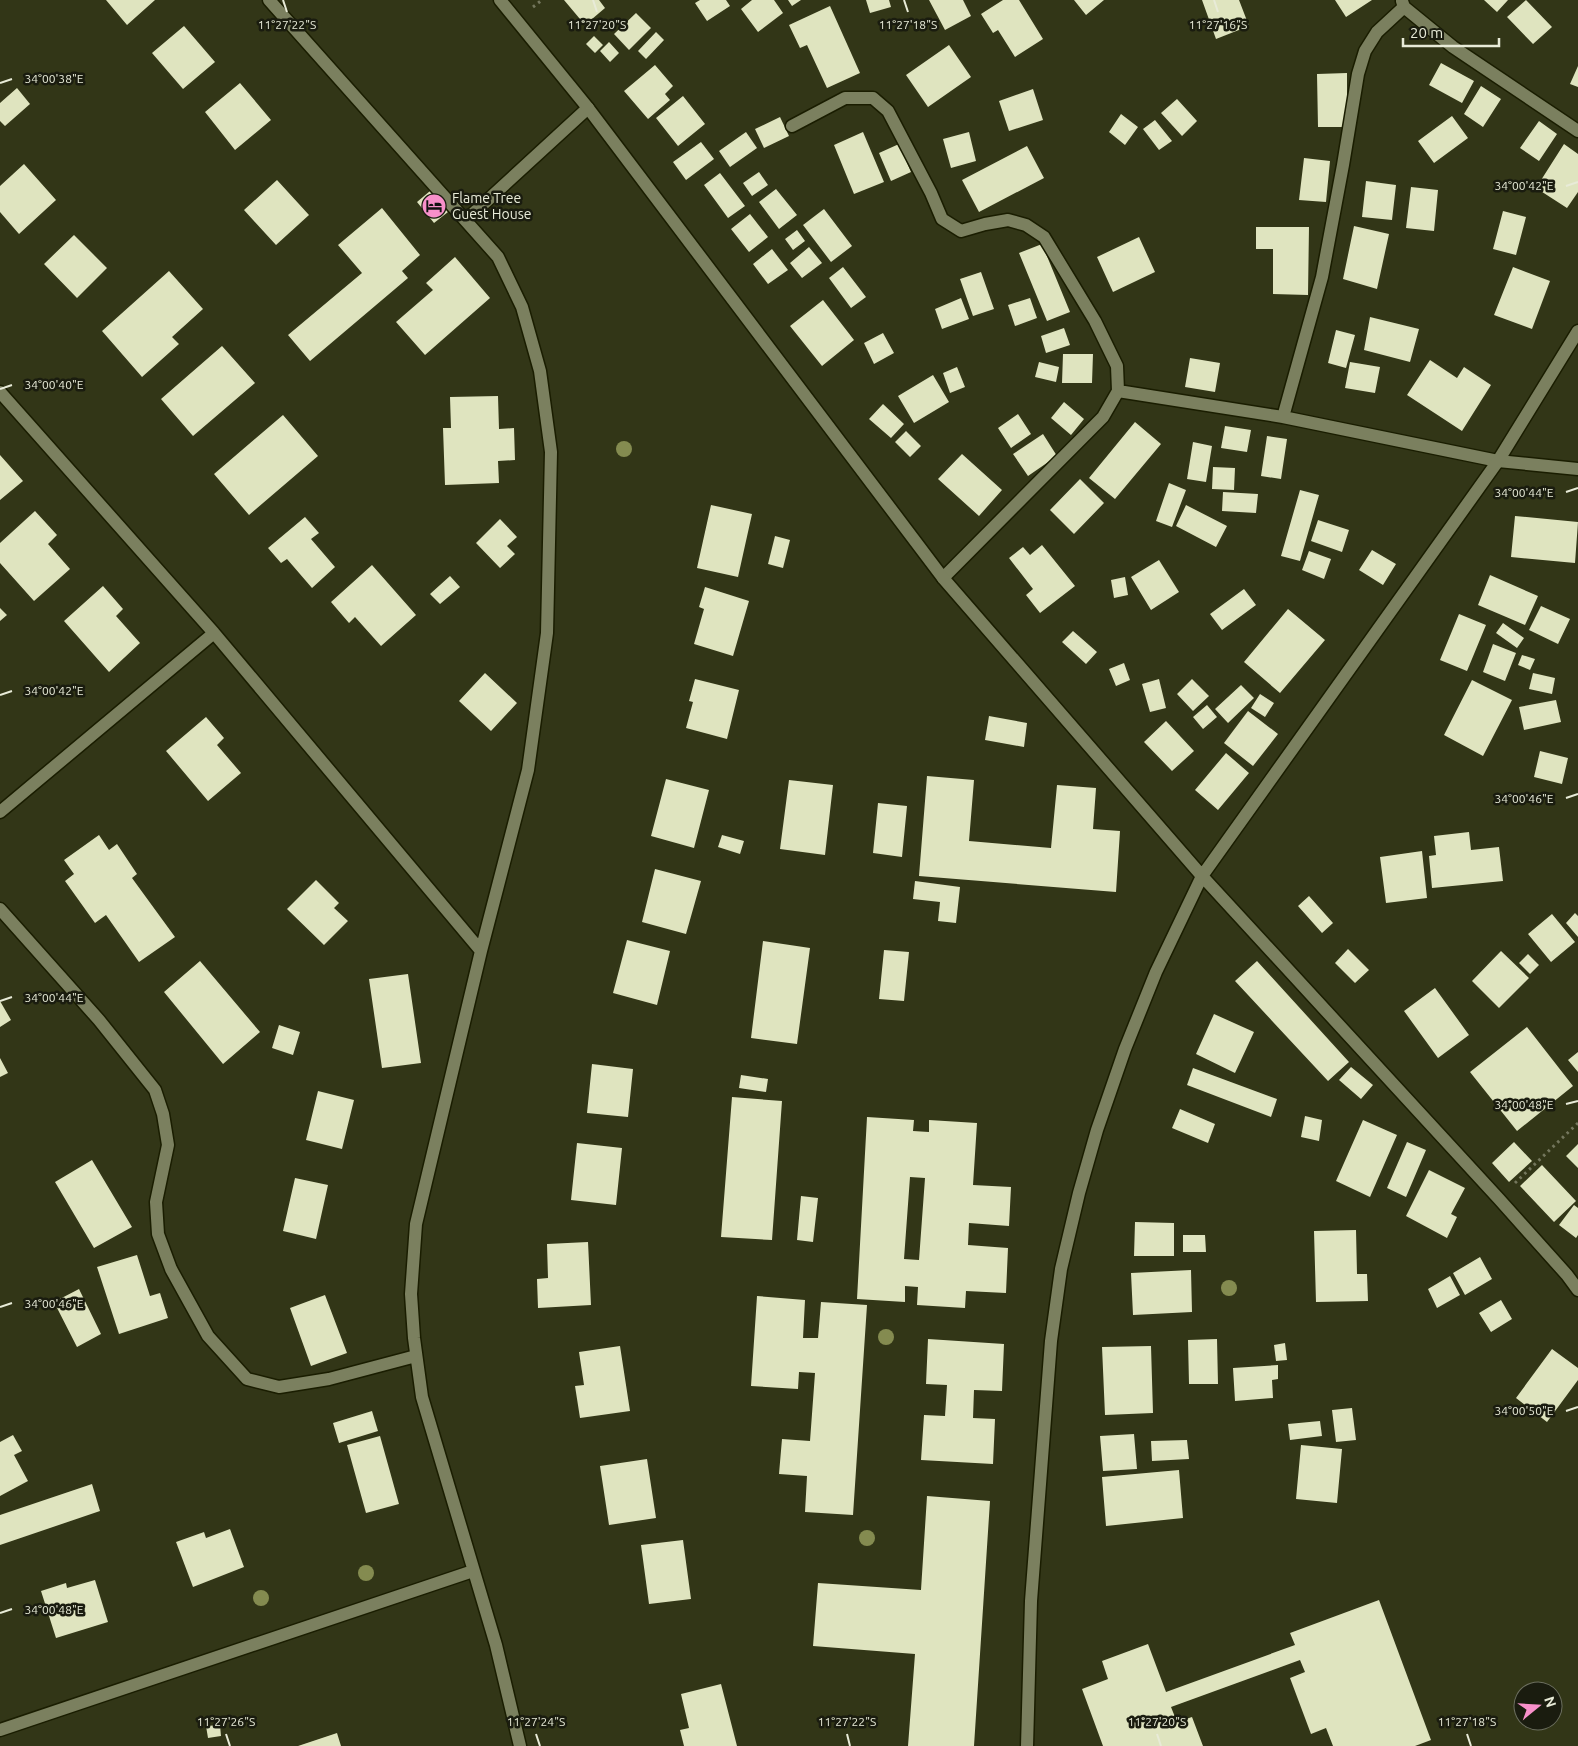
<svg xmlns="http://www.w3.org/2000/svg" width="1578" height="1746" viewBox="0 0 1578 1746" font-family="Ubuntu,sans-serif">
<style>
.building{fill:#dfe4bf;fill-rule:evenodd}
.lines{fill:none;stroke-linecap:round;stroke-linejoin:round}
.minor-casing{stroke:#1a1d00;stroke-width:15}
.tertiary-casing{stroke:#1a1d00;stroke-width:15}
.path{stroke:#74775d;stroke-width:3;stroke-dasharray:2.5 4;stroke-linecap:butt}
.minor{stroke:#7b805f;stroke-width:12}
.tertiary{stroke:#7b805f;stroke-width:12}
.tree{fill:#848b50}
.ticks{fill:none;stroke:#e8ebd8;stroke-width:2}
.labels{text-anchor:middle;stroke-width:5;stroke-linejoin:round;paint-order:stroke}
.poi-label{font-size:14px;fill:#e8ebd8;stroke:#1a1c0f;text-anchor:start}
.ticks-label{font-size:12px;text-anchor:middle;fill:#e8ebd8;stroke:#1a1c0f;stroke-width:5;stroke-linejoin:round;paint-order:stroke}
</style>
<rect width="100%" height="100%" fill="#323617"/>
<path class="building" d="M106 0H155L127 25Z
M564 0H599L605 8 585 25Z
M700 0H726L730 6 707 21 695 3Z
M752 0H774L783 13 758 32 741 9Z
M788 0H801L792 6Z
M866 0H889L891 7 870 13Z
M929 0H963L971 16 945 30Z
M1003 0H1019L1043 39 1015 57 998 30 993 33 981 14Z
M1074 0H1104L1086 15Z
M1202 0H1239L1249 26 1216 39Z
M1335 0H1372L1346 17Z
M1484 0H1508L1497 12Z
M1526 0 1552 27 1533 44 1507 17Z
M830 6 860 73 827 88 807 45 800 48 789 25Z
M636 13 651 28 629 50 614 34Z
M184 26 215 62 183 89 152 53Z
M656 32 664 40 646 59 638 51Z
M594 36 603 45 595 53 586 44Z
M609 42 619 53 610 62 600 51Z
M949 45 971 77 928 107 906 75Z
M1441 63 1474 81 1462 103 1429 85Z
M655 65 673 86 665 94 670 100 648 119 624 91Z
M1578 66V87L1570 84Z
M1347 73V127H1318L1317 74Z
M240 83 271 120 235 150 205 112Z
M1481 86 1501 99 1483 127 1464 114Z
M17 88 30 104 5 126 0 121V103Z
M1033 89 1043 120 1009 131 999 101Z
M683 96 705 124 678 146 656 118Z
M1177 99 1197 121 1182 136 1161 113Z
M1121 114 1138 127 1125 145 1109 132Z
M1452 116 1468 138 1434 163 1418 141Z
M780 117 789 136 764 148 755 129Z
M1155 120 1172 141 1159 150 1143 129Z
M1539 121 1557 134 1539 161 1520 148Z
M746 132 757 148 730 167 719 151Z
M863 132 884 182 854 194 834 145Z
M969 132 976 161 951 168 943 139Z
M701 142 714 159 686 180 673 162Z
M899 144 911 172 891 181 879 153Z
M1564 144 1578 154V192L1567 208 1536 188Z
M1027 146 1044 178 979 212 962 180Z
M1304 158 1330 161 1326 202 1299 200Z
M24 164 56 200 19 234 0 212V186Z
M759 172 768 185 752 196 743 183Z
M720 173 745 206 728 218 704 185Z
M277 180 309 215 276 245 244 210Z
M1366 181 1396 185 1392 220 1362 217Z
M1411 187 1438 190 1434 231 1406 228Z
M776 189 797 215 779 229 759 202Z
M430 191 448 212 434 223 417 202Z
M382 208 420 255 402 271 408 278 310 361 288 335 362 273 338 245Z
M824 209 852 246 831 262 803 225Z
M1503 211 1526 217 1516 255 1493 249Z
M750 214 768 237 749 252 731 229Z
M1354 226 1389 234 1377 289 1343 279Z
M1256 227H1309L1308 295 1273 294V249H1256Z
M797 230 805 241 793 250 785 239Z
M74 235 107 268 77 298 44 264Z
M1139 237 1155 272 1113 292 1097 257Z
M1042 244 1070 312 1047 321 1019 253Z
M809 247 822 263 802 278 790 263Z
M772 249 788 270 768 284 753 264Z
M455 257 490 298 425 355 396 322 433 290 426 283Z
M843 267 866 297 851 308 829 278Z
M1513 267 1550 281 1532 329 1494 315Z
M169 271 203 309 172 337 179 344 142 377 102 331Z
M981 272 994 309 973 316 960 279Z
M961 298 969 319 942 329 935 309Z
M1030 298 1037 318 1015 326 1008 305Z
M823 300 854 340 822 366 790 326Z
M1370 317 1419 329 1410 362 1364 350Z
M1064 328 1070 345 1046 353 1041 336Z
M1336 330 1355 335 1346 368 1328 363Z
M883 333 894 353 874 364 864 343Z
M222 346 255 383 193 436 161 399Z
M1063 354H1093L1092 383H1062Z
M1190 358 1220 363 1215 392 1185 387Z
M1430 360 1457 378 1464 367 1491 385 1462 431 1407 395Z
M1039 362 1059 367 1056 382 1035 377Z
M1350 362 1380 367 1375 393 1345 388Z
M957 367 965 387 950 393 943 373Z
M933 375 949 402 914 423 898 396Z
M498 396 499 429 514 428 515 460 498 461 499 483 445 485 443 428H451L450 397Z
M1064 402 1084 419 1071 435 1051 418Z
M883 404 904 424 891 438 869 419Z
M1018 414 1031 434 1011 448 998 428Z
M283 415 318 456 249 515 214 474Z
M1135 422 1161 444 1115 499 1089 478Z
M1225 426 1251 430 1247 452 1221 448Z
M906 431 921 446 910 457 895 442Z
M1043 434 1057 456 1028 476 1013 454Z
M1267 436 1287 439 1281 479 1261 476Z
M1193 442 1212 446 1206 482 1187 479Z
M962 454 1002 490 979 516 938 479Z
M0 455 23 481 0 500Z
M1213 467 1235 468 1234 490 1212 489Z
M1080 479 1104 503 1074 534 1050 510Z
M1169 483 1186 490 1172 527 1156 521Z
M1300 490 1319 495 1300 561 1281 556Z
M1223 492 1258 494 1256 513 1222 511Z
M711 505 752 514 738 577 697 568Z
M1186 505 1227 526 1216 547 1176 526Z
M35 511 57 535 48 544 70 569 34 601 0 563V543Z
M1515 516 1578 522 1575 563 1511 557Z
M305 517 319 533 311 539 335 567 312 588 287 559 281 563 268 548Z
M500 519 517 537 507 546 515 554 500 568 476 543Z
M1318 520 1349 530 1342 552 1311 541Z
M775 536 790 540 783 568 768 564Z
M1042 545 1075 586 1040 613 1026 595 1033 589 1009 558 1023 547 1030 555Z
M1372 550 1396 564 1383 585 1359 570Z
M1309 551 1331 559 1324 579 1302 570Z
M1159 560 1179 592 1151 610 1131 577Z
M372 565 416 615 381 646 355 617 349 623 331 602Z
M1490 575 1538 596 1525 625 1478 605Z
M450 576 460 587 440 604 430 594Z
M1125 577 1128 595 1114 598 1111 580Z
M103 586 123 609 116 616 140 643 109 672 64 621Z
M705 587 749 601 733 656 694 644 704 609 699 607Z
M1244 589 1256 605 1222 630 1210 614Z
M1541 606 1570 619 1558 644 1529 630Z
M0 608 7 615 0 621Z
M1288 609 1325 640 1280 693 1244 662Z
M1459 614 1486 625 1467 671 1440 660Z
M1503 623 1524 638 1517 648 1496 633Z
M1073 631 1097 652 1086 664 1062 642Z
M1493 644 1516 653 1505 681 1483 672Z
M1522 655 1535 659 1530 670 1518 665Z
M1124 663 1130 680 1116 686 1109 669Z
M485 673 517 703 491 731 459 701Z
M1533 673 1555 678 1552 694 1529 689Z
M695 679 739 690 727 739 686 728 693 702 689 701Z
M1159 679 1166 708 1150 712 1142 684Z
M1192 679 1209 696 1193 711 1177 694Z
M1472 680 1512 700 1483 756 1444 735Z
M1241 685 1254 698 1228 723 1215 709Z
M1260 694 1274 703 1265 717 1251 708Z
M1556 700 1561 722 1524 730 1519 707Z
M1207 705 1217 717 1203 729 1193 717Z
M1248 711 1278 734 1253 766 1224 743Z
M989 716 1027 723 1024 747 985 740Z
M206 717 224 738 217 745 241 773 208 801 166 751Z
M1166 721 1194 751 1172 771 1144 742Z
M1540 751 1568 758 1562 784 1534 777Z
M1226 753 1249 773 1218 810 1195 790Z
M927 776 974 780 969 841 1051 848 1057 785 1096 788 1093 829 1120 831 1116 892 919 876Z
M666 779 709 790 694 848 651 836Z
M789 780 833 785 825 855 780 849Z
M878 803 907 806 902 857 873 853Z
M1469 832 1471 850 1499 847 1503 881 1432 888 1429 856 1436 855 1434 836Z
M99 835 109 850 117 844 137 874 132 878 175 937 139 962 106 915 95 923 65 881 74 874 64 860Z
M722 835 744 841 740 854 718 847Z
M1422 851 1427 898 1386 903 1380 857Z
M655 869 701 881 686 934 642 922Z
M316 880 339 903 334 908 348 921 324 945 287 909Z
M915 881 960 887 956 923 938 921 940 902 913 899Z
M1309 896 1333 923 1322 933 1298 906Z
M1575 913 1578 916V937L1566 923Z
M1552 914 1575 942 1551 962 1528 934Z
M627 940 670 951 657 1005 613 993Z
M763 941 810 948 797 1044 751 1038Z
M1348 949 1369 970 1355 983 1335 963Z
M884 950 909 952 904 1001 879 999Z
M1501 951 1529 978 1499 1008 1472 981Z
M1528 954 1539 965 1530 974 1519 963Z
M200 961 260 1032 223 1064 164 992Z
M1257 961 1349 1062 1328 1081 1235 981Z
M408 974 421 1063 382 1068 369 979Z
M1435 988 1469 1035 1438 1058 1404 1011Z
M0 1001 11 1020 0 1027Z
M1214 1014 1254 1032 1235 1073 1196 1054Z
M279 1025 300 1032 293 1055 272 1048Z
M1527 1027 1573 1086 1517 1131 1470 1072Z
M1578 1052V1072L1568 1060Z
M0 1058 8 1073 0 1077Z
M592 1064 633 1069 628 1117 587 1113Z
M1351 1067 1373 1085 1361 1099 1339 1080Z
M1193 1068 1277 1099 1271 1117 1187 1085Z
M741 1075 768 1079 766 1092 739 1088Z
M318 1091 354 1100 342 1149 306 1140Z
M732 1097 782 1101 772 1240 721 1237Z
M1180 1109 1215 1124 1208 1143 1172 1128Z
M1305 1116 1322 1120 1319 1141 1301 1137Z
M867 1117 914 1120 913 1131 929 1132V1120L977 1123 973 1185 1011 1187 1009 1226 969 1223 968 1245 1008 1248 1006 1293 966 1291 965 1308 917 1305 918 1287 905 1286V1302L857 1299ZM910 1177 925 1178 919 1260 904 1259Z
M1363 1120 1397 1135 1370 1197 1336 1181Z
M1407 1142 1426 1150 1406 1197 1387 1188Z
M1514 1142 1532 1161 1509 1182 1492 1163Z
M577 1143 622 1148 616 1205 571 1200Z
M1578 1144V1168L1566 1156Z
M92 1160 132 1227 94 1248 55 1182Z
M1542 1165 1576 1201 1554 1222 1520 1186Z
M1429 1170 1465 1188 1451 1214 1457 1217 1447 1238 1406 1216Z
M295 1178 328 1185 316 1239 283 1231Z
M801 1196 818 1198 813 1242 797 1240Z
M1574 1205 1578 1208V1235L1576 1238 1559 1225Z
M1135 1222 1174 1223V1256H1134Z
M1356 1230 1357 1274H1367L1368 1301 1316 1302 1314 1231Z
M1183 1235H1205L1206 1252H1183Z
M588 1242 591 1305 538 1308 537 1279 548 1278 547 1244Z
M137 1255 150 1296 160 1293 168 1318 119 1334 97 1267Z
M1480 1257 1492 1279 1465 1295 1453 1273Z
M1191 1270 1192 1312 1133 1315 1131 1273Z
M1450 1276 1460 1295 1437 1308 1428 1289Z
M79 1289 101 1334 77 1347 54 1302Z
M325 1295 347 1353 311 1366 290 1308Z
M757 1296 805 1300 803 1338H818L821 1302 867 1305 853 1515 805 1512 807 1476 779 1474 782 1439 810 1441 815 1373 799 1372 798 1389 751 1386Z
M1501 1300 1512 1319 1491 1332 1479 1313Z
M928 1339 1004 1344 1002 1391 974 1390 973 1418 995 1419 993 1464 921 1460 924 1415 945 1416 947 1385 926 1384Z
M1217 1339 1218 1384H1189L1188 1340Z
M1285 1343 1287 1360 1276 1361 1274 1345Z
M620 1346 630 1411 580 1418 575 1386 584 1385 579 1352Z
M1151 1346 1153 1413 1105 1415 1102 1347Z
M1552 1349 1578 1368V1380L1547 1422 1516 1398Z
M1278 1365V1379L1272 1380 1273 1398 1235 1401 1233 1368Z
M1352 1408 1356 1440 1336 1442 1332 1410Z
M372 1411 378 1431 339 1443 333 1423Z
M1320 1421 1322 1436 1290 1440 1288 1424Z
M1134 1434 1137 1469 1103 1471 1100 1436Z
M13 1435 22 1451 14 1455 28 1481 0 1496V1442Z
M380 1436 399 1504 366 1513 347 1445Z
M1187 1440 1189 1459 1152 1461 1151 1441Z
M1301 1445 1342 1449 1337 1503 1296 1499Z
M647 1459 656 1518 609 1525 600 1466Z
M1179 1470 1183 1518 1106 1526 1102 1477Z
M92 1484 100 1511 0 1545V1515Z
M927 1496 990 1501 974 1746H908L915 1654 813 1646 818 1583 921 1590Z
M230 1529 244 1567 193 1587 176 1542 204 1532 206 1538Z
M683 1540 691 1599 649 1604 641 1545Z
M95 1580 108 1622 56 1638 41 1591 66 1583 67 1588Z
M1379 1600 1431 1740 1415 1746H1333L1326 1728 1311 1734 1290 1678 1305 1672 1300 1660 1171 1707 1177 1722 1192 1717 1203 1746H1103L1082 1689 1108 1679 1102 1661 1148 1644 1166 1692 1295 1645 1290 1633Z
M721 1684 737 1746H684L680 1730 689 1728 681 1694Z
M220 1725 221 1736 208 1738 206 1726Z
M337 1733 341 1746H298Z"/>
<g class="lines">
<defs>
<path id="minor" d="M269 0 498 257 522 307 540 371 551 452 547 633 528 770 481 951 416 1224 411 1294 414 1338 422 1397 496 1645 520 1746
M1402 1 1404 7 1453 47 1578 131
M792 126 845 98H873L888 111 931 193 942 219 961 231 985 224 1008 220 1026 225 1044 237 1095 321 1117 366 1118 391 1103 417 943 578
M466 220 588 108
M1118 391 1283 417 1498 461 1578 469
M0 392 214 633 481 951
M1283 417 1322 277 1343 165 1358 74 1365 51 1377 32 1404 7
M0 812 214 633
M0 909 99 1020 155 1090 163 1114 168 1145 156 1202 158 1234 171 1269 208 1336 247 1379 279 1387 329 1379 416 1356
M0 1730 473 1571"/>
<path id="tertiary" d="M500 0 588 108 943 578 1202 876 1499 1199 1567 1275 1578 1290
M1027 1746 1031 1601 1051 1341 1061 1269 1079 1193 1097 1130 1125 1049 1156 972 1202 876 1498 461 1578 331"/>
</defs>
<use href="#minor" class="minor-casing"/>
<use href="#tertiary" class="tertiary-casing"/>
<path class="path" d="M533 7 542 0
M1515 1183 1578 1123"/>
<use href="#minor" class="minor"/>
<use href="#tertiary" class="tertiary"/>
</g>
<g class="tree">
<circle cx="624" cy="449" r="8"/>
<circle cx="1229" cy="1288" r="8"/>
<circle cx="886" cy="1337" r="8"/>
<circle cx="867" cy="1538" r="8"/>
<circle cx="366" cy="1573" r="8"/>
<circle cx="261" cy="1598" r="8"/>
</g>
<path class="ticks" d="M283 0 287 12M593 0 597 12M904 0 908 12M1214 0 1218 12M0 83 12 79M1566 186 1578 182M0 389 12 385M1566 492 1578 488M0 695 12 691M1566 798 1578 794M0 1001 12 997M1566 1104 1578 1101M0 1307 12 1303M1566 1411 1578 1407M0 1613 12 1609M226 1734 230 1746M536 1734 540 1746M847 1734 850 1746M1157 1734 1161 1746M1467 1734 1471 1746"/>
<defs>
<symbol id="hotel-disc" viewBox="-11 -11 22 22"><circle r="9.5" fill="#f890ca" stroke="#1a1c0f"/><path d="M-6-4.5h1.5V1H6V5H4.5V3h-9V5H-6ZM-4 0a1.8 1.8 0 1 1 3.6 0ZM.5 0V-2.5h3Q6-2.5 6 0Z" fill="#111"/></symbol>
</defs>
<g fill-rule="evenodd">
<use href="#hotel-disc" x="420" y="192" width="28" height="28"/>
</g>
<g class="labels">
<g class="poi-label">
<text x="452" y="203">Flame Tree<tspan x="452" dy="16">Guest House</tspan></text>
</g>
</g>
<g class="ticks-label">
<text x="287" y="29">11°27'22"S</text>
<text x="597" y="29">11°27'20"S</text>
<text x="908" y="29">11°27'18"S</text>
<text x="1218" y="29">11°27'16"S</text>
<text x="54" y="83">34°00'38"E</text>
<text x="1524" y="190">34°00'42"E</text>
<text x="54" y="389">34°00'40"E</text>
<text x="1524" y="497">34°00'44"E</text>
<text x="54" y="695">34°00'42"E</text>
<text x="1524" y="803">34°00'46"E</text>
<text x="54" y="1002">34°00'44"E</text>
<text x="1524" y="1109">34°00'48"E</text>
<text x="54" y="1308">34°00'46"E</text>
<text x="1524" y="1415">34°00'50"E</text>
<text x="54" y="1614">34°00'48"E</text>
<text x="226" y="1726">11°27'26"S</text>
<text x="536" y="1726">11°27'24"S</text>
<text x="847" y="1726">11°27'22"S</text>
<text x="1157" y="1726">11°27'20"S</text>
<text x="1467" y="1726">11°27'18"S</text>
</g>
<g transform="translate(1538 1706) rotate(72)"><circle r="24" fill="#1a1c0f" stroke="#6c6f5f"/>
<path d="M0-4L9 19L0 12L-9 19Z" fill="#f890ca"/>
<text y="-8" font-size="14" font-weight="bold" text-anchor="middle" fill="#e8ebd8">N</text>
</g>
<path d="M1403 38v8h96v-8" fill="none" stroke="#e8ebd8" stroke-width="2.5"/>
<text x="1410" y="38" font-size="15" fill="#e8ebd8" stroke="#1a1c0f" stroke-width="4" paint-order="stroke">20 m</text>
</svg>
